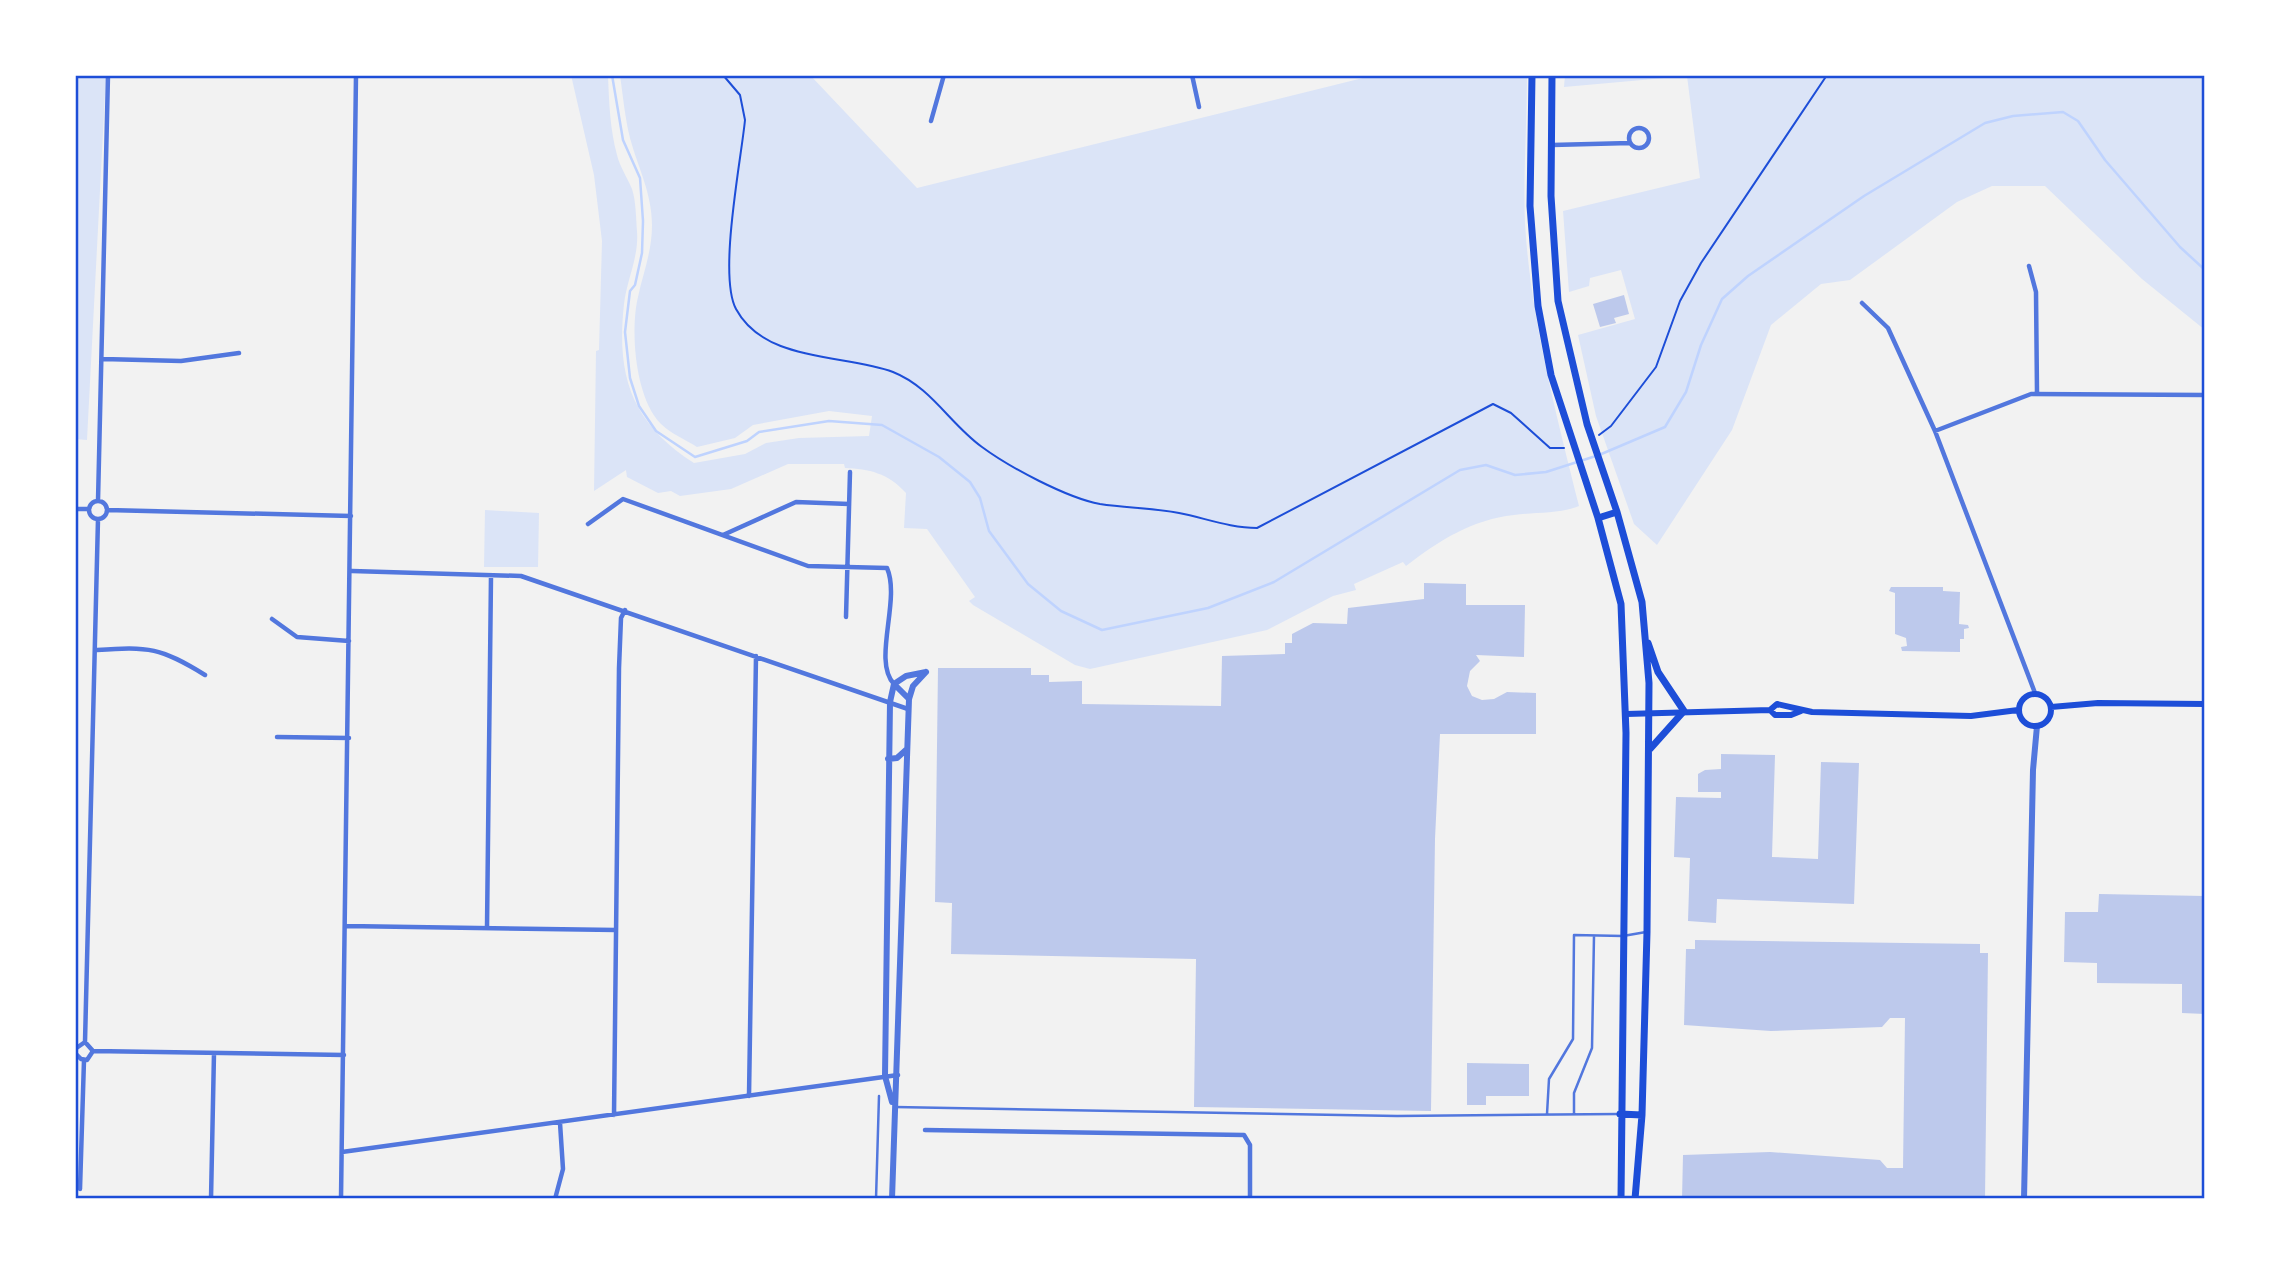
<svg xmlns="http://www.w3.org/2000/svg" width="2280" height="1274" viewBox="0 0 2280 1274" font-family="Mulish,sans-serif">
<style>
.green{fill:#dbe4f7}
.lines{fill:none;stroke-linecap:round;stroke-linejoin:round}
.stream{stroke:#bfd3fe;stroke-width:2.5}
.building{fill:#bdc9ec}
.path{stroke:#1d4ed8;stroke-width:2}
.service{stroke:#5277de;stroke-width:2.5}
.minor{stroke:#5277de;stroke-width:4.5}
.tertiary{stroke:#5277de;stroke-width:6}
.secondary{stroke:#1d4ed8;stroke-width:6}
.primary{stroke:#1d4ed8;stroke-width:7}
.neatline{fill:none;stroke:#1d4ed8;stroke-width:2.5}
</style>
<rect width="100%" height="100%" fill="#f2f2f2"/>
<path class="green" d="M75 75H106L87 440 75 439Z
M571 75H608C609 102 610 129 617 155 620 167 627 177 632 189 636 201 636 218 637 231 639 257 627 279 624 304 616 377 632 423 694 463L745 454 766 443 799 438 869 436 872 416 829 411 753 425 735 438 697 447C686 440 670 433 661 424 635 398 630 330 638 297 643 273 652 252 652 225 652 193 638 168 630 138 625 118 623 96 620 75H810L917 188 1375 75H1527C1527 124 1523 175 1525 224 1531 320 1556 413 1579 506 1560 514 1535 512 1514 515 1471 520 1440 540 1406 566L1403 562 1354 584 1356 590 1333 596 1267 630 1090 669 1075 665 973 605 969 601 975 597 927 529 904 528 906 493C888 473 869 469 845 468L844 464H788L731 489 680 496 671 491 658 493 627 477 626 470 594 491 596 351 599 350 602 241 594 175Z
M1565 75H2205V330L2142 279 2045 186H1992L1957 202 1850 280 1821 284 1771 325 1732 430 1657 545 1634 524 1596 416 1578 335 1635 319 1621 270 1590 278 1589 286 1569 292 1563 211 1700 178 1687 76 1564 87Z
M485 510 539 513 538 567H484Z"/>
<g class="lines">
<path class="stream" d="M612 75 623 140 640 178 643 221 642 253 635 285 630 291 625 332 630 378 639 406 656 431 695 457 747 441 759 432 829 421 882 425 939 457 970 482 980 498 989 531 1028 584 1061 611 1102 630 1208 608 1274 582 1460 470 1486 465 1515 475 1546 472 1599 455 1665 427 1686 392 1701 345 1722 299 1748 276 1864 196 1985 123 2013 116 2063 112 2078 121 2105 160 2180 247 2205 270"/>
</g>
<path class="building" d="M1624 295 1629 314 1614 318 1616 323 1600 327 1593 304Z
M1424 583 1466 584V605H1525L1524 657 1476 655 1480 661 1470 671 1467 686 1472 696 1482 700 1494 699 1507 692 1536 693V734H1440L1435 839 1431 1111 1194 1107 1196 959 951 954 952 903 935 902 938 668H1031V675H1049V682L1082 681V704L1221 706 1222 656 1285 654V643H1292V634L1313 623 1347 624 1348 608 1424 599Z
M1891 587H1943V591L1960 592 1959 624 1968 625 1969 628 1964 629V639H1960V652L1902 651 1901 647 1907 646 1906 638 1895 634V593L1889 591Z
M1721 754 1775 755 1772 857 1818 859 1821 762 1859 763 1854 904 1717 899 1716 923 1688 921 1690 858 1674 857 1676 797 1721 798V792H1698V774L1705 770 1721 769Z
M2099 894 2205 896V1014L2182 1013V984L2097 983V963L2064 962 2065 912H2098Z
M1695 940 1980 944V953H1988L1985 1199H1682L1683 1155 1770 1152 1880 1160 1887 1168H1903L1905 1018H1890L1882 1027 1771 1031 1684 1025 1686 949H1695Z
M1467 1063 1529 1064V1096H1486V1105H1467Z"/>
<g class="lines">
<path class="path" d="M723 75 740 95 745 120C741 161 718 275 736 309 765 363 845 354 893 372 931 387 950 424 982 447 1009 467 1067 498 1100 504 1126 508 1153 508 1179 513 1205 518 1230 528 1257 528L1493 404 1511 413 1550 448H1564
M1599 435 1611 426 1656 367 1680 301 1701 263 1827 75"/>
<path class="service" d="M895 1107 1397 1116 1620 1114
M1547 1114 1549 1079 1573 1039 1574 935 1623 936 1646 932
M1574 1114V1093L1592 1048 1594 936
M876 1199 879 1096"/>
<path class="minor" d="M1192 75 1199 107
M931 121 944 75
M1629 138a10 10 0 1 1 20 0a10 10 0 1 1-20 0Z
M1552 145 1630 143
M2029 266 2036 292 2037 393
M1862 303 1888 328 1935 431 2035 693
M103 359 181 361 239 353
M1935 431 2031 394 2205 395
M98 501 108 75
M89 510a9 9 0 1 1 18 0a9 9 0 1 1-18 0Z
M75 509H89
M107 510 351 516
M588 524 623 499 808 566 887 568C901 600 872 661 894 684
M723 535 796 502 849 504
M352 571 521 576 908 709
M846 617 850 472
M272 619 297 637 349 641
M97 650C149 646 161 648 205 675
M277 737 349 738
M346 926 616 930
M487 928 491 576
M85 1042 98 519
M75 1049 85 1042 93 1051 87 1060 81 1059 75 1053
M93 1051 344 1055
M749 1096 756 656
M614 1115 619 668 621 618 625 610
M925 1130 1244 1135 1250 1145V1199
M342 1152 898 1075
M80 1189 84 1060
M211 1199 214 1053
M341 1199 356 75
M555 1199 563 1169 560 1123"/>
<path class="tertiary" d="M894 684 909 699
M888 759 897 758 907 749
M892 1102 885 1076 890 702 894 684 906 676 926 672
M892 1199 909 699 913 686 926 672
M2024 1199 2033 770 2037 726"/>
<path class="secondary" d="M2019 710a16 16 0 1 1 32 0a16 16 0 1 1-32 0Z
M2051 707 2098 703 2205 704
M1770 710 1775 715H1791L1801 711
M1626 714 1770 710 1777 704 1812 712 1971 716 2018 710"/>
<path class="primary" d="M1532 75 1530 206 1538 306 1551 375 1598 518 1621 604 1626 733 1621 1199
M1552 75 1551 196 1558 301 1587 424 1617 512 1642 602 1649 683 1647 932 1642 1115 1635 1199
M1598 518 1617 512
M1648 643 1658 672 1684 711 1650 749
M1620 1114 1642 1115"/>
</g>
<rect width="2280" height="1274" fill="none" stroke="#ffffff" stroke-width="154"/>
<rect x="77" y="77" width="2126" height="1120" class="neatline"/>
</svg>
